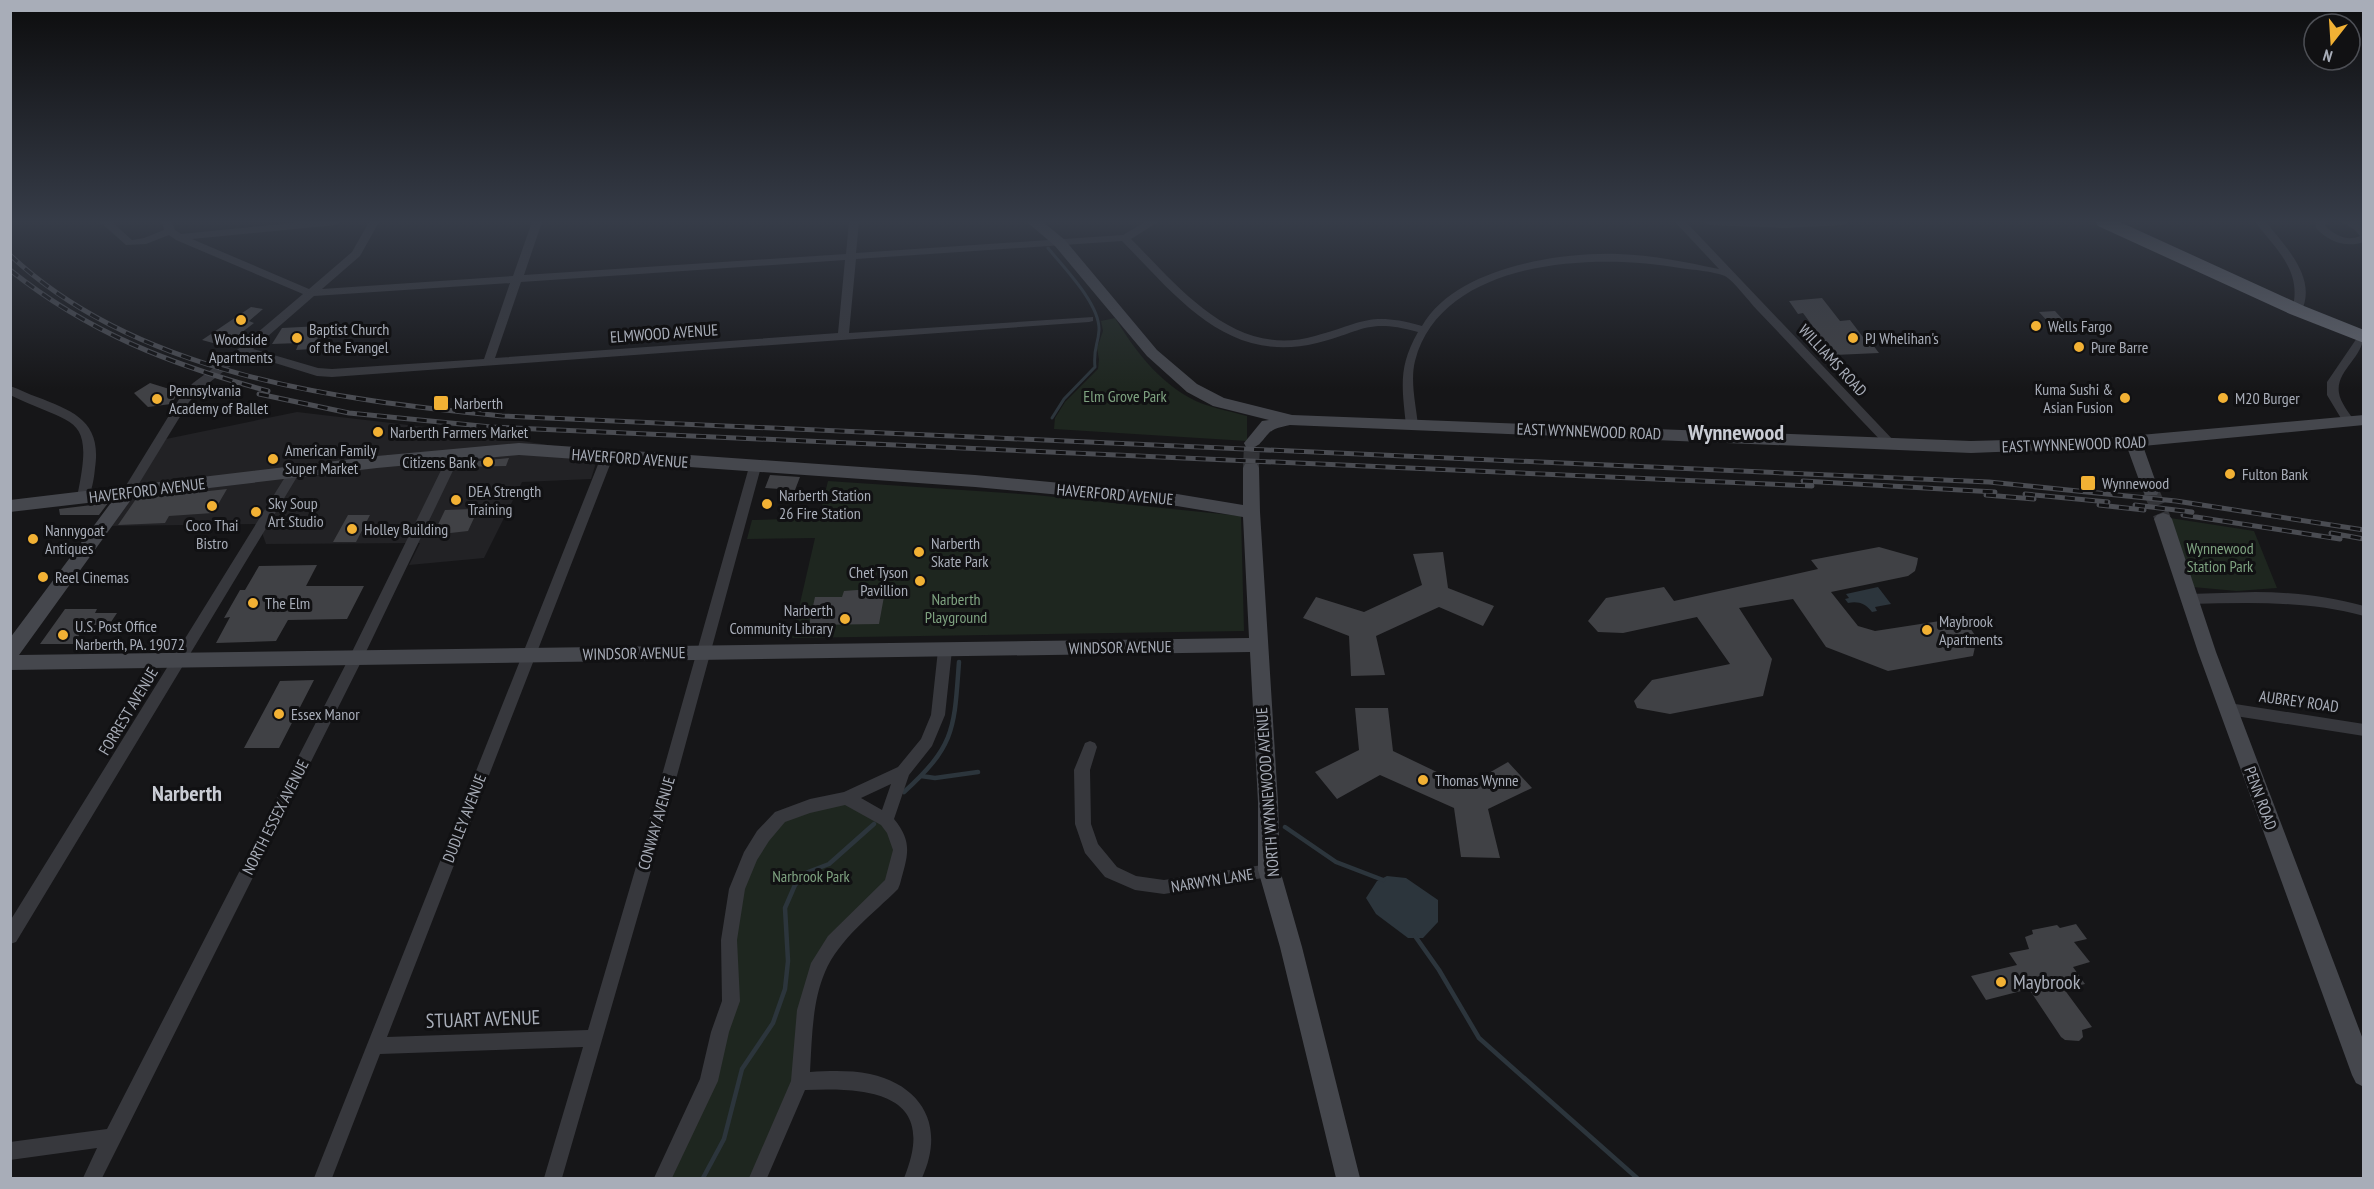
<svg xmlns="http://www.w3.org/2000/svg" width="2374" height="1189" viewBox="0 0 2374 1189" font-family="'PT Sans Narrow',sans-serif">
<style>
.built{fill:#222225}
.green{fill:#1e261f}
.water{fill:#2c353c}
.lines{fill:none;stroke-linecap:round;stroke-linejoin:round}
.stream-far1{stroke:#2c353c;stroke-width:3}
.stream{stroke:#2c353c;stroke-width:4.5}
.building{fill:#404145}
.secondary-tunnel{stroke:#333438;stroke-width:16;stroke-dasharray:16 8;stroke-linecap:butt}
.street{fill:#37383d;fill-rule:evenodd}
.secondary{fill:#45474d;fill-rule:evenodd}
.highway{fill:#63666e;fill-rule:evenodd}
.rail-casing{stroke:#4a4c52;stroke-width:5}
.rail{stroke:#111113;stroke-width:3;stroke-dasharray:10;stroke-linecap:butt}
.poi-dot{fill:#f2b134;stroke:#111113;stroke-width:2}
.labels{text-anchor:middle;stroke-width:6;stroke-linejoin:round;paint-order:stroke}
.poi-label{font-size:16px;fill:#a8adb8;stroke:#111113;text-anchor:start}
.street-label{font-size:16px;fill:#a8adb8;stroke:#111113}
.park-label{font-size:16px;fill:#7fa381;stroke:#111113}
.near-poi-label{font-size:20px;fill:#a8adb8;stroke:#111113;text-anchor:start}
.near-street-label{font-size:20px;fill:#a8adb8;stroke:#111113}
.district-label{font-size:22px;font-weight:bold;fill:#c9ccd4;stroke:#111113}
</style>
<rect width="100%" height="100%" fill="#161618"/>
<path class="built" d="M297 412 451 430 599 453 591 479 522 482 484 558 409 565 420 543 266 544 259 524 109 526 166 439Z"/>
<path class="green" d="M1115 318C1135 350 1155 378 1190 398 1206 407 1229 411 1247 416V441L1054 429 1055 418 1065 402 1098 369 1099 359 1097 348 1103 331 1101 321Z
M828 481 1035 495 1241 516 1244 631 792 638 815 538 747 539 752 520 819 518Z
M2170 518 2254 531 2277 588 2237 591 2193 587Z
M846 798 894 830 892 884 817 969 800 1081 758 1178H663L731 1001 737 889 780 817Z"/>
<path class="water" d="M1878 587 1891 604 1875 607 1877 611 1872 612C1865 603 1858 601 1848 603L1845 599 1849 598 1846 594Z
M1387 876 1406 878 1438 900V922L1423 938H1408L1376 914 1366 898 1377 881Z"/>
<g class="lines">
<path class="stream-far1" d="M1048 248C1064 268 1100 304 1099 330 1098 346 1093 348 1095 367L1064 399 1052 418"/>
<path class="stream" d="M921 776 935 778 978 772
M904 792C956 745 954 728 959 662
M1285 827 1336 862 1383 880
M1415 936 1439 970 1479 1038 1637 1178
M703 1178 724 1139 742 1069 773 1023 785 989 788 961 785 908 795 885 808 872 829 864 874 824"/>
</g>
<path class="building" d="M1822 298 1840 321 1850 320 1866 341H1870L1879 353 1834 355 1803 313 1798 314 1789 301Z
M251 307 263 309 249 321 254 323 224 346 202 340Z
M2055 311 2077 335 2051 325 2039 312Z
M339 325 333 336H319L312 349 296 350 299 343 272 344 282 328Z
M150 383 179 392 171 404 148 407 134 393Z
M509 458 506 466 457 467 459 463Z
M770 475 800 477 795 490 765 488Z
M227 489 213 513 169 516 165 523 118 525 136 499Z
M108 503 99 515H60L59 509Z
M473 509 469 518H474L468 531 433 535 445 510Z
M348 515H370L356 542H333Z
M1879 547 1918 558 1917 564 1915 571 1908 576 1831 592 1858 626 1875 631 1940 621 1970 628 1977 638 1973 656 1888 671 1826 647 1793 599 1739 608 1772 659 1763 696 1670 714 1637 708 1634 701 1652 680 1730 664 1697 617 1623 633 1598 632 1588 621 1606 598 1664 587 1674 601 1818 569 1811 560Z
M1443 552 1448 588 1494 606 1483 626 1439 607 1376 636 1385 675 1351 676 1349 636 1303 618 1316 597 1364 612 1422 585 1413 554Z
M317 565 306 586H364L347 619 288 620 276 641 216 643 230 617 224 618 240 590H245L259 566Z
M857 590 885 591 879 624 809 625 815 597H842L844 591Z
M65 609H97L95 613H117L109 625H86L73 644H40Z
M314 680 279 748H244L280 681Z
M1355 708H1388L1393 751 1466 786 1508 762 1532 788 1488 809 1500 858 1461 857 1454 808 1380 775 1337 799 1315 772 1359 750Z
M2076 924 2087 939 2074 942 2090 962 2073 967 2085 984 2064 989 2092 1027 2082 1030 2083 1037 2079 1041 2065 1040 2061 1037 2029 989 1986 1000 1971 976 2017 965 2009 953 2029 949 2025 937 2033 934 2032 930 2057 925 2060 928Z"/>
<g class="lines">
<path class="secondary-tunnel" d="M1251 468 1252 443
M2151 491 2163 519"/>
<path class="street" d="M100 222H112L132 240 144 238 164 230 162 222H172L175 230 181 234 301 222H341L336 225 192 239 309 289 352 252 369 222H379L360 256 322 289 513 276 532 222H542L524 275 846 254 849 222H859L856 253 1123 235 1145 222H1158L1131 239C1181 289 1235 359 1315 336 1363 323 1369 311 1422 326 1455 268 1557 252 1618 254 1652 255 1685 262 1719 269L1675 222H1686L1895 442 1889 446 1885 445C1843 401 1801 356 1759 312 1751 304 1734 281 1725 276 1712 271 1694 270 1680 268 1597 253 1442 258 1415 361 1410 381 1416 405 1418 425L1412 429 1406 425C1402 387 1398 367 1418 332 1366 318 1363 332 1317 343 1228 365 1178 298 1122 241L856 259 849 333 1093 317V321L1089 322 332 377 317 376 246 354 201 389 189 402 132 495 128 496 122 492 181 396 193 383 231 355 303 294 176 240 169 235 146 244 126 245ZM845 260 838 333 495 358 521 282ZM510 283 484 359 332 369 318 368 253 349 314 296Z
M1704 222H1849L1844 225 1785 228 1709 225Z
M2255 222H2266C2286 247 2318 279 2301 312L2297 313 2292 310C2303 272 2277 250 2255 222Z
M2316 222H2326L2325 226C2335 235 2347 242 2360 236L2355 230 2342 222H2356L2364 227V242C2346 248 2329 242 2316 228Z
M2363 333C2366 356 2335 370 2339 393 2340 402 2350 414 2355 422L2349 426 2345 425 2327 395V382L2359 335Z
M10 386C19 389 28 394 37 397 74 411 102 422 95 468 94 479 92 491 87 500H79L77 497C95 412 75 427 10 395Z
M455 450 461 454 363 658 102 1178H83L97 1148 10 1160V1142L107 1129 349 658 449 454Z
M607 453 613 457 387 1037 588 1030 638 860 749 467 755 463 759 464 761 467 654 860 562 1178H544L583 1047 380 1054 332 1178H314L601 457Z
M294 468 300 472 16 942 10 944V921L290 469Z
M2255 592C2292 592 2328 596 2364 606V616C2306 600 2248 603 2189 604L2184 603 2182 599 2184 595 2189 594Z
M945 645 950 646 952 650 945 715 932 746 909 775 894 819C914 843 907 857 900 884L898 889C873 914 839 939 825 972 812 1002 812 1039 810 1072 829 1071 850 1070 870 1074 924 1086 945 1128 922 1178H904C939 1093 870 1087 805 1090L767 1178H749L791 1081 797 1010 811 963 828 936 885 880 893 850 887 833 881 825 845 805 810 813 785 822 769 841 757 860 745 889 737 940 740 1001 729 1032 718 1081 672 1178H654L700 1079 711 1032 722 1001 721 940 729 889 744 852 757 831 775 812 810 799 844 792 898 767 921 739 931 715 938 650 940 646ZM891 784 882 810 861 798Z
M2229 703 2364 724V736L2229 715 2224 713 2222 709 2224 705Z
M1090 741 1095 743 1097 747 1090 770 1091 824 1098 844 1117 867 1136 876 1164 880 1269 864 1275 866 1277 871 1275 876 1164 894 1135 890 1105 877 1085 853 1075 824 1074 770 1085 743Z"/>
<path class="secondary" d="M1027 222H1043L1065 240 1157 350 1197 384 1224 398 1292 415 1971 441 2118 437 2364 415V425L2143 446 2159 491 2157 495H2145L2143 491 2127 447 1971 453 1290 425C1286 426 1279 427 1275 429 1263 434 1262 451 1246 447L1244 443 1262 421 1269 420 1213 406 1187 392 1147 356 1055 246Z
M519 443 975 475 1177 494 1243 505V468L1245 464H1257L1259 468 1260 512 1278 802 1280 870 1302 947 1360 1178H1336L1280 947 1258 870V802L1250 652 10 670V638L113 500 10 512V500L377 456ZM519 455 975 487 1177 506 1243 517 1249 638 19 655 133 497 377 468Z
M2163 513 2169 515 2172 519 2216 652 2364 1042V1087L2356 1083 2352 1075 2198 652 2154 519 2157 515Z"/>
<path class="highway" d="M2095 222H2120L2304 306 2364 330V343L2290 314 2098 226Z"/>
<defs>
<path id="rail" d="M10 255C136 374 336 400 502 416L1989 482 2176 501 2364 530
M10 270C89 333 172 365 268 391
M259 394 349 413 491 427 1812 486
M1803 481 1995 492
M2025 494 2108 502
M1986 495 2034 499
M2099 505 2144 510
M2135 505 2192 512
M2183 515 2340 539
M2331 533 2364 539"/>
</defs>
<use href="#rail" class="rail-casing"/>
<use href="#rail" class="rail"/>
</g>
<linearGradient id="sky" x2="0" y2="1"><stop stop-color="#0c0c0d"/><stop offset="0.57" stop-color="#363c48"/><stop offset="1" stop-color="#363c48" stop-opacity="0"/></linearGradient>
<rect width="2374" height="389" fill="url(#sky)"/>
<g class="poi-dot">
<circle cx="241" cy="320" r="6"/>
<circle cx="2036" cy="326" r="6"/>
<circle cx="297" cy="338" r="6"/>
<circle cx="1853" cy="338" r="6"/>
<circle cx="2079" cy="347" r="6"/>
<circle cx="2125" cy="398" r="6"/>
<circle cx="2223" cy="398" r="6"/>
<circle cx="157" cy="399" r="6"/>
<rect x="433" y="395" width="16" height="16" rx="3"/>
<circle cx="378" cy="432" r="6"/>
<circle cx="273" cy="459" r="6"/>
<circle cx="488" cy="462" r="6"/>
<circle cx="2230" cy="474" r="6"/>
<rect x="2080" y="475" width="16" height="16" rx="3"/>
<circle cx="456" cy="500" r="6"/>
<circle cx="767" cy="504" r="6"/>
<circle cx="212" cy="506" r="6"/>
<circle cx="256" cy="512" r="6"/>
<circle cx="352" cy="529" r="6"/>
<circle cx="33" cy="539" r="6"/>
<circle cx="919" cy="552" r="6"/>
<circle cx="43" cy="577" r="6"/>
<circle cx="920" cy="581" r="6"/>
<circle cx="253" cy="603" r="6"/>
<circle cx="845" cy="619" r="6"/>
<circle cx="1927" cy="630" r="6"/>
<circle cx="63" cy="635" r="6"/>
<circle cx="279" cy="714" r="6"/>
<circle cx="1423" cy="780" r="6"/>
<circle cx="2001" cy="982" r="6"/>
</g>
<g class="labels">
<g class="poi-label">
<text x="2048" y="332">Wells Fargo</text>
<text x="309" y="335">Baptist Church<tspan x="309" dy="18">of the Evangel</tspan></text>
<text x="1865" y="344">PJ Whelihan's</text>
<text x="241" y="345" text-anchor="middle">Woodside<tspan x="241" dy="18">Apartments</tspan></text>
<text x="2091" y="353">Pure Barre</text>
<text x="2113" y="395" text-anchor="end">Kuma Sushi &amp;<tspan x="2113" dy="18">Asian Fusion</tspan></text>
<text x="169" y="396">Pennsylvania<tspan x="169" dy="18">Academy of Ballet</tspan></text>
<text x="2235" y="404">M20 Burger</text>
<text x="454" y="409">Narberth</text>
<text x="390" y="438">Narberth Farmers Market</text>
<text x="285" y="456">American Family<tspan x="285" dy="18">Super Market</tspan></text>
<text x="476" y="468" text-anchor="end">Citizens Bank</text>
<text x="2242" y="480">Fulton Bank</text>
<text x="2102" y="489">Wynnewood</text>
<text x="468" y="497">DEA Strength<tspan x="468" dy="18">Training</tspan></text>
<text x="779" y="501">Narberth Station<tspan x="779" dy="18">26 Fire Station</tspan></text>
<text x="268" y="509">Sky Soup<tspan x="268" dy="18">Art Studio</tspan></text>
<text x="212" y="531" text-anchor="middle">Coco Thai<tspan x="212" dy="18">Bistro</tspan></text>
<text x="364" y="535">Holley Building</text>
<text x="45" y="536">Nannygoat<tspan x="45" dy="18">Antiques</tspan></text>
<text x="931" y="549">Narberth<tspan x="931" dy="18">Skate Park</tspan></text>
<text x="908" y="578" text-anchor="end">Chet Tyson<tspan x="908" dy="18">Pavillion</tspan></text>
<text x="55" y="583">Reel Cinemas</text>
<text x="265" y="609">The Elm</text>
<text x="833" y="616" text-anchor="end">Narberth<tspan x="833" dy="18">Community Library</tspan></text>
<text x="1939" y="627">Maybrook<tspan x="1939" dy="18">Apartments</tspan></text>
<text x="75" y="632">U.S. Post Office<tspan x="75" dy="18">Narberth, PA. 19072</tspan></text>
<text x="291" y="720">Essex Manor</text>
<text x="1435" y="786">Thomas Wynne</text>
</g>
<g class="street-label">
<text transform="translate(664 333) rotate(-4)" y="6">ELMWOOD AVENUE</text>
<text transform="translate(1833 360) rotate(47)" y="6">WILLIAMS ROAD</text>
<text transform="translate(1589 431) rotate(2)" y="6">EAST WYNNEWOOD ROAD</text>
<text transform="translate(2074 444) rotate(-2)" y="6">EAST WYNNEWOOD ROAD</text>
<text transform="translate(630 458) rotate(4)" y="6">HAVERFORD AVENUE</text>
<text transform="translate(147 490) rotate(-7)" y="6">HAVERFORD AVENUE</text>
<text transform="translate(1115 494) rotate(5)" y="6">HAVERFORD AVENUE</text>
<text transform="translate(1120 647) rotate(-1)" y="6">WINDSOR AVENUE</text>
<text transform="translate(634 653) rotate(-1)" y="6">WINDSOR AVENUE</text>
<text transform="translate(2299 701) rotate(8)" y="6">AUBREY ROAD</text>
<text transform="translate(128 711) rotate(-59)" y="6">FORREST AVENUE</text>
<text transform="translate(1267 792) rotate(-94)" y="6">NORTH WYNNEWOOD AVENUE</text>
<text transform="translate(2261 798) rotate(70)" y="6">PENN ROAD</text>
<text transform="translate(275 817) rotate(-63)" y="6">NORTH ESSEX AVENUE</text>
<text transform="translate(464 818) rotate(-69)" y="6">DUDLEY AVENUE</text>
<text transform="translate(656 823) rotate(-74)" y="6">CONWAY AVENUE</text>
<text transform="translate(1212 880) rotate(-9)" y="6">NARWYN LANE</text>
</g>
<g class="park-label">
<text x="1125" y="402">Elm Grove Park</text>
<text x="2220" y="554">Wynnewood<tspan x="2220" dy="18">Station Park</tspan></text>
<text x="956" y="605">Narberth<tspan x="956" dy="18">Playground</tspan></text>
<text x="811" y="882">Narbrook Park</text>
</g>
<g class="near-poi-label">
<text x="2013" y="989">Maybrook</text>
</g>
<g class="near-street-label">
<text transform="translate(483 1019) rotate(-2)" y="7">STUART AVENUE</text>
</g>
<g class="district-label">
<text x="1736" y="440">Wynnewood</text>
<text x="187" y="801">Narberth</text>
</g>
</g>
<rect width="2374" height="1189" fill="none" stroke="#a8adb8" stroke-width="24"/>
<g transform="translate(2332 42) rotate(197)"><circle r="28" fill="#111113" stroke="#4d4f55" stroke-width="1.5"/>
<path d="M0-4.5L10 22L0 15L-10 22Z" fill="#f2b134"/>
<text y="-9" font-size="16" font-weight="bold" text-anchor="middle" fill="#a8adb8">N</text>
</g>
</svg>
